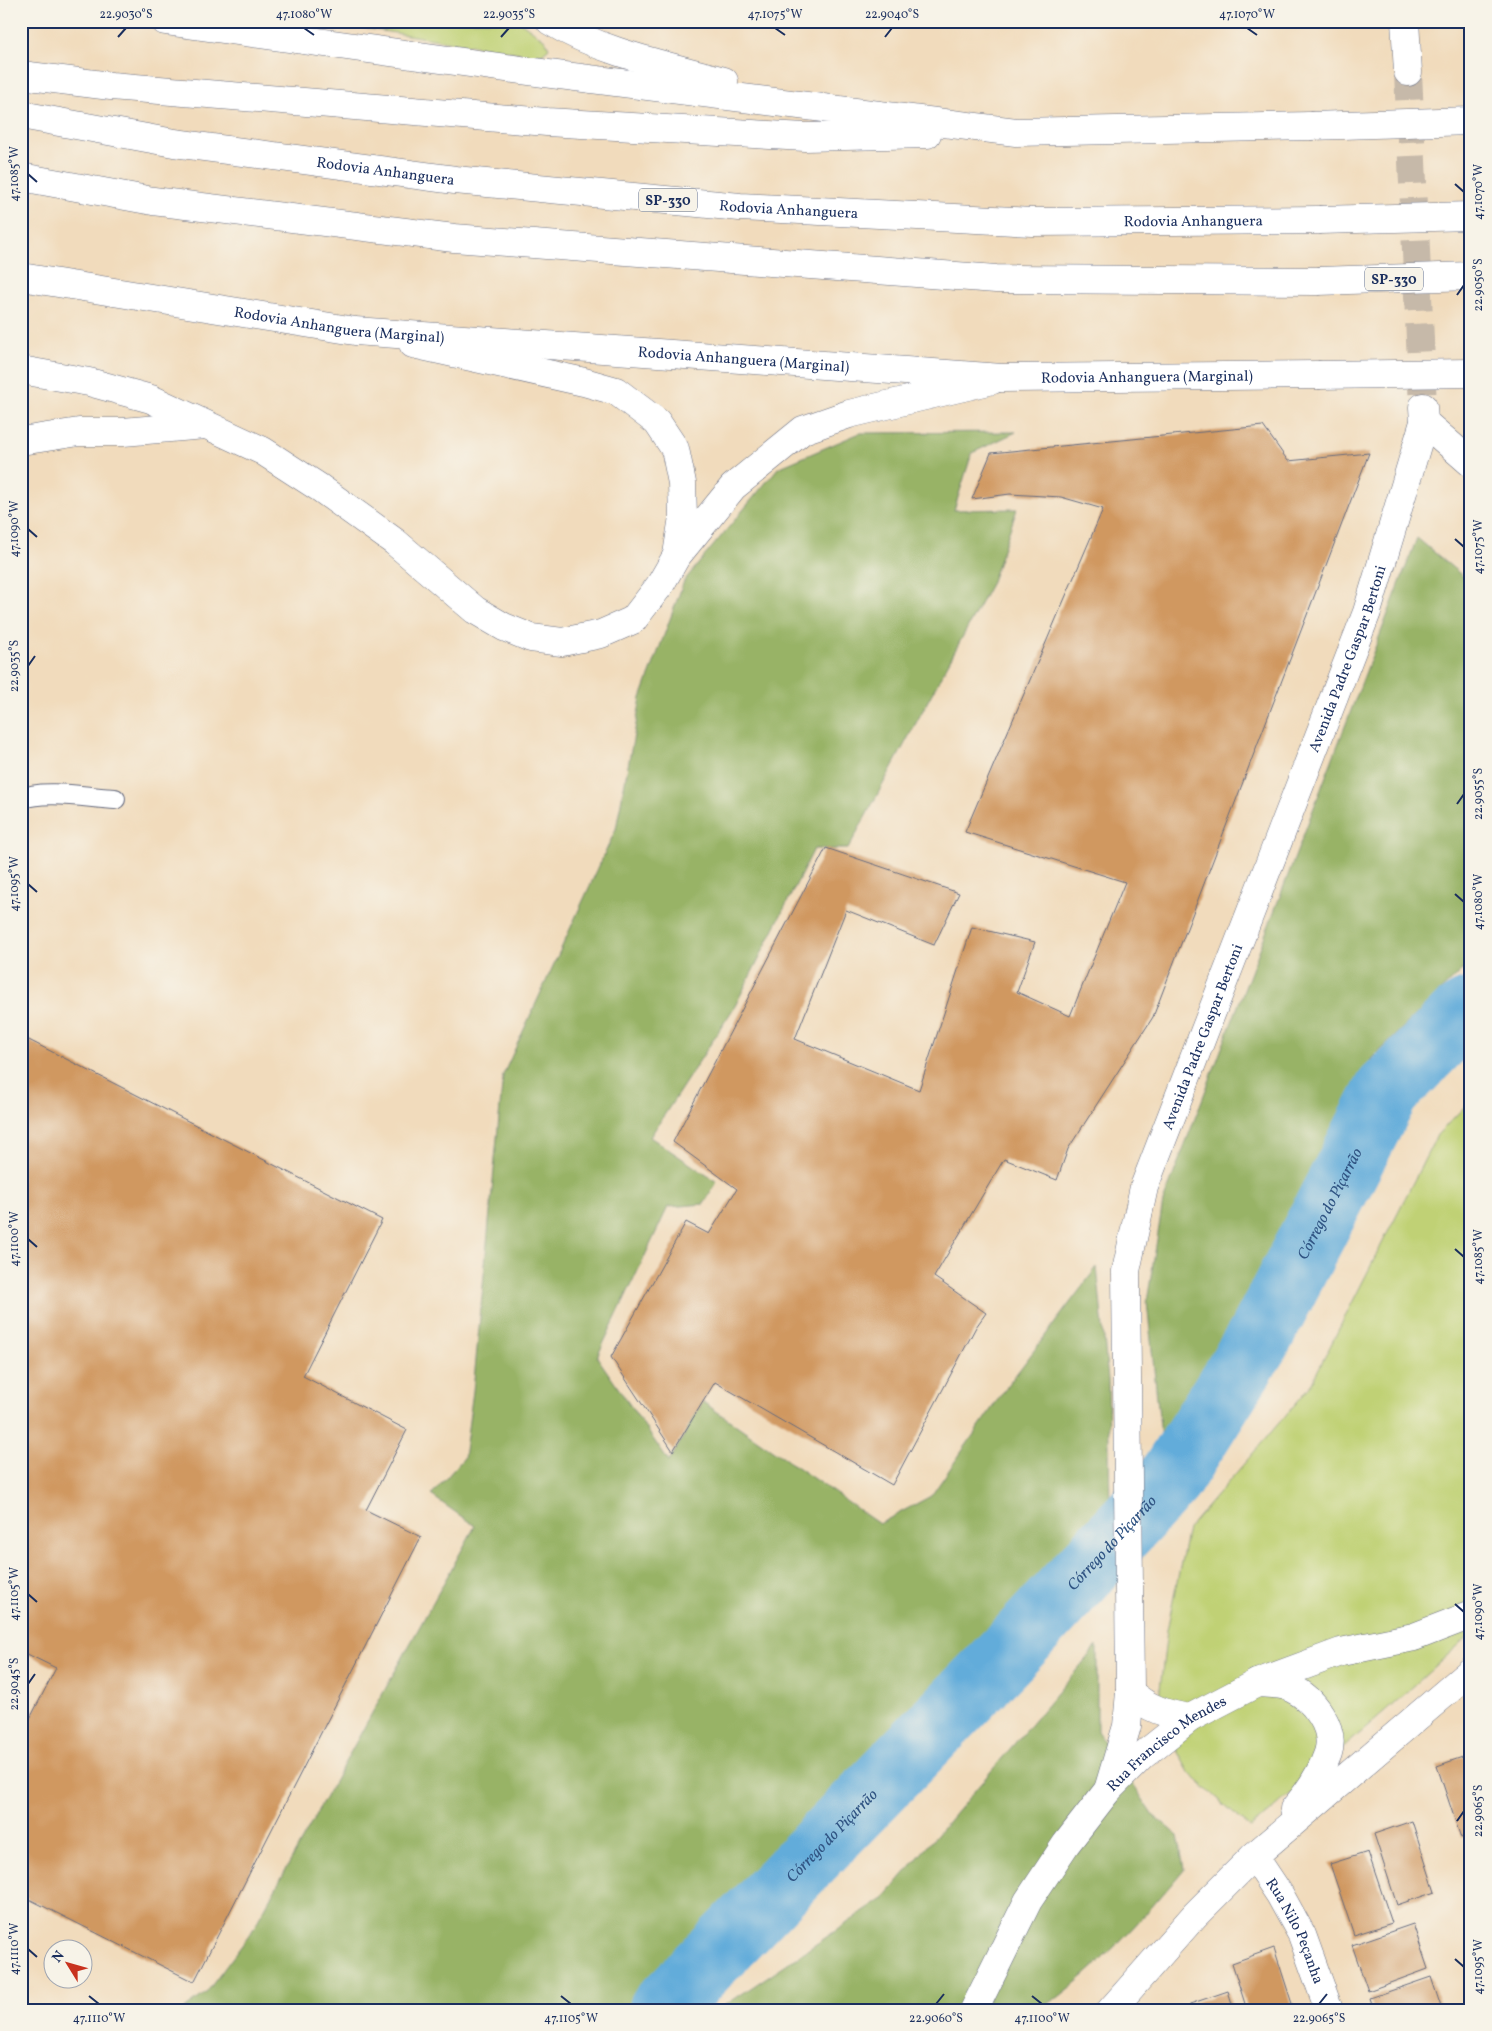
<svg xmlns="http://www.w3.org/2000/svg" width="1492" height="2031" viewBox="0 0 1492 2031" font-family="Vollkorn,serif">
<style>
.green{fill:#c0d174;stroke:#6e8069}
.forest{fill:#98b366;stroke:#5a7162}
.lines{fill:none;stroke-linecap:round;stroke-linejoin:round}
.river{stroke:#62acda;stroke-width:66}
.building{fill:#d09860}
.secondary-tunnel{stroke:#c6b9a9;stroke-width:28;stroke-dasharray:28 14;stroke-linecap:butt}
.lane-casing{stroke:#666b7f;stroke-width:22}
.street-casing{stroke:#666b7f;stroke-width:29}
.secondary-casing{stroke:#666b7f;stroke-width:29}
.highway-casing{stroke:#666b7f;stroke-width:29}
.lane{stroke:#fff;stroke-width:20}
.street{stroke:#fff;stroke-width:28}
.secondary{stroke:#fff;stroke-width:28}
.highway{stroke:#fff;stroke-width:28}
.highway-bridge-casing{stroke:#666b7f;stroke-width:29;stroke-linecap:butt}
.highway-bridge{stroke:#fff;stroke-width:28}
.ticks{fill:none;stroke:#1b2f5e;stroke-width:2}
.labels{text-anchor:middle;stroke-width:4;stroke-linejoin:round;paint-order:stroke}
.shield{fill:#f7f3e8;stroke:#5d6a87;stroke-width:1}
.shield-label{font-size:14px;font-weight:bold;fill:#1b2f5e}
.street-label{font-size:15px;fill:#1b2f5e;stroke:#f7f3e8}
.water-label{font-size:16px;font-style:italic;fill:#305483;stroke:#f7f3e8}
.neatline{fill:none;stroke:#1b2f5e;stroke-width:2}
.ticks-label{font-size:12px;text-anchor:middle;fill:#1b2f5e}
</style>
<rect width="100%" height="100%" fill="#f7f3e8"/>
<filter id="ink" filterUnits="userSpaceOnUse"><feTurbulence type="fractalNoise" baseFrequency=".02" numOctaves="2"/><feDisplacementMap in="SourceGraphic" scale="10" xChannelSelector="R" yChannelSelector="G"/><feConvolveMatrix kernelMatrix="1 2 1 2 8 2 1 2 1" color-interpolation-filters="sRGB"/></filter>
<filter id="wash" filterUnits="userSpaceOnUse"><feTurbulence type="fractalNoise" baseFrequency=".0096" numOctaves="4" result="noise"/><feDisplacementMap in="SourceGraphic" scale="20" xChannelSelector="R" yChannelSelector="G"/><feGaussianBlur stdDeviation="1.12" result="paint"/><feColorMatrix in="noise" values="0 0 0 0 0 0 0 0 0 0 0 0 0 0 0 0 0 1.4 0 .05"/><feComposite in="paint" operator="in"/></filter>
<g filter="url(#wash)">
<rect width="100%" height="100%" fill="#f1dbbc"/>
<path class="green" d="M320 21H519L545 40 549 48 542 54 533 55Z
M1471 1100V1634L1387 1710 1251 1828 1190 1774 1157 1715 1167 1630 1188 1529 1309 1388 1437 1135Z"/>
<path class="forest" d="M1016 432 972 453 954 510 1017 509 991 584 848 849H814L735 1006 650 1137 717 1182 704 1204 668 1207 597 1357 669 1462 703 1402 879 1524 931 1496 1008 1385 1097 1267 1108 1380 1110 1515 797 1842 630 2010H183L206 1993 251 1933 475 1526 431 1495 464 1458 473 1391 503 1075 616 829 641 698 684 581 778 468 860 433Z
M1417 538 1471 583V961L1372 1058 1251 1310 1161 1436 1147 1302 1163 1202Z
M1097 1646V1731L1154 1816 1178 1836 1184 1869C1141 1921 1096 1971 1040 2010H718L883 1899Z"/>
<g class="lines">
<path class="river" id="s1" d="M661 2010 1015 1646 1170 1479 1261 1335 1387 1091 1458 1019 1471 1010"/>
</g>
<g id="blocks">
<path class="building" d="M1263 426 1288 461 1369 453 1153 1017 1068 1149 1057 1180 1004 1159 934 1277 986 1313 976 1327 892 1485 715 1382 673 1451 611 1357 686 1222 709 1234 737 1189 673 1142 826 848 959 893 934 945 846 910 795 1039 919 1090 972 927 1035 942 1017 992 1070 1016 1125 882 965 832 1103 509 1061 497 1010 494 972 499 991 453Z
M21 1036 382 1220 303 1376 407 1430 366 1510 421 1537 194 1982 21 1895V1736L56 1668 21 1651Z
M1471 1754V1834L1461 1838 1437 1766Z
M1412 1821 1435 1892 1397 1905 1374 1834Z
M1368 1852 1392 1923 1354 1935 1330 1864Z
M1413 1924 1428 1969 1368 1991 1352 1945Z
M1274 1948 1294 2010H1247L1232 1963Z
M1431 1977 1442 2010H1374L1370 1998Z
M1228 1991 1234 2010H1192L1190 2004Z"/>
</g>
</g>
<g filter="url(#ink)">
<use href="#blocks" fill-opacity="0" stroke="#666b7f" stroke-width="1"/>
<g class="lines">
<path class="secondary-tunnel" d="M1408 72 1423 407"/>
<defs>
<path id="lane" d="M21 799C43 789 91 798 115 799"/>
<g id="street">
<path d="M413 344 584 382 616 391 657 422 675 449 682 483 683 517 677 555"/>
<path d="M21 370 89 382 151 399 263 451 320 488 395 542 475 610 504 627 531 638 562 642 601 634 633 620 660 585 676 557 733 487 803 430 849 414 993 380"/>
<path d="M1424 422 1471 463"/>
<path d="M21 441 79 432H123L205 425"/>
<path id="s2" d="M1254 1856 1280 1895 1302 1935 1329 2010"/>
</g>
<g id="secondary">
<path d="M1405 21 1408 72"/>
<path d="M1257 1683C1267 1684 1282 1683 1291 1688 1313 1698 1336 1728 1328 1753 1321 1774 1308 1793 1294 1809"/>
<path d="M1130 1692C1148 1709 1166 1714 1190 1718"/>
<path id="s3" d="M1108 1790 1127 1726 1130 1692 1126 1271 1144 1187 1367 612 1424 422 1423 407"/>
<path id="s4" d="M974 2010 1028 1901 1066 1844 1108 1790 1142 1756 1190 1718 1257 1683 1341 1652 1414 1637 1471 1615"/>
<path d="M1111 2010 1195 1915 1254 1856 1471 1671"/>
</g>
<g id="highway">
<path d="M165 21 550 74 1016 132 1310 126"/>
<path d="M550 21C602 53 666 65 724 81"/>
<path d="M21 75 111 86 547 122 805 137 927 134"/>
<path id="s5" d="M21 115 174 143 455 180 740 207 1032 222 1319 220"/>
<path d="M21 177 153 201 454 238 996 279 1318 281"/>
<path id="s6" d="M21 277 355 331 1002 378 1318 375"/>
</g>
</defs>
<use href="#lane" class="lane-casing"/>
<use href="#street" class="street-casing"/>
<use href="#secondary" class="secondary-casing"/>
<use href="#highway" class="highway-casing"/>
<use href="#lane" class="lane"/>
<use href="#street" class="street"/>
<use href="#secondary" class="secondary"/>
<use href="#highway" class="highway"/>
<defs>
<path id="highway-bridge" d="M1310 126 1471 121
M1319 220 1471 216
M1318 281 1471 276
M1318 375 1471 373"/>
</defs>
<use href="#highway-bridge" class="highway-bridge-casing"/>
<use href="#highway-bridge" class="highway-bridge"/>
</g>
</g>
<path class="ticks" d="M304 28 314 35M775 28 785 35M1247 28 1257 35M118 37 126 28M501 37 509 28M885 37 892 28M28 174 37 182M1455 184 1464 192M1457 295 1464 285M28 529 37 537M1455 539 1464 547M28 666 35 656M1457 804 1464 794M28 884 37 892M1455 894 1464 902M28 1239 37 1247M1455 1249 1464 1257M28 1594 37 1602M1455 1604 1464 1612M28 1684 35 1674M1457 1821 1464 1811M28 1949 37 1957M1455 1959 1464 1967M89 1996 99 2004M561 1996 571 2004M1032 1996 1042 2004M936 2004 944 1994M1319 2004 1327 1994"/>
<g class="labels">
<g class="shield">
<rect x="639" y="188.5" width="58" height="23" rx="4"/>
<rect x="1365" y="267.5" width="58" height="23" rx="4"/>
</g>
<g class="shield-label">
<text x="668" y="205">SP-330</text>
<text x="1394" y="284">SP-330</text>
</g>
<g class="street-label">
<text dy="5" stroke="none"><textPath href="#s5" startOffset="369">Rodovia Anhanguera</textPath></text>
<text dy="5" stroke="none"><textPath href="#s5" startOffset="774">Rodovia Anhanguera</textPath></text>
<text dy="5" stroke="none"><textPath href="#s5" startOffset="1179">Rodovia Anhanguera</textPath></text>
<text dy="5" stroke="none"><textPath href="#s6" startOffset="322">Rodovia Anhanguera (Marginal)</textPath></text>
<text dy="5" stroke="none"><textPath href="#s6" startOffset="728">Rodovia Anhanguera (Marginal)</textPath></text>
<text dy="5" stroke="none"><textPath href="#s6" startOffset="1132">Rodovia Anhanguera (Marginal)</textPath></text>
<text dy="5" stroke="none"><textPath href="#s3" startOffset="1174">Avenida Padre Gaspar Bertoni</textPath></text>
<text dy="5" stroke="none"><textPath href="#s3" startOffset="769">Avenida Padre Gaspar Bertoni</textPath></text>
<text dy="5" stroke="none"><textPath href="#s4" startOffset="334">Rua Francisco Mendes</textPath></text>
<text dy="5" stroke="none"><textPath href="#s2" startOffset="86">Rua Nilo Peçanha</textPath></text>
</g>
<g class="water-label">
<text dy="6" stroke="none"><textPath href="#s1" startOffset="1054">Córrego do Piçarrão</textPath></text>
<text dy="6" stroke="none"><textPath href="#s1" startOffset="649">Córrego do Piçarrão</textPath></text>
<text dy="6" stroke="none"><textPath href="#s1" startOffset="244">Córrego do Piçarrão</textPath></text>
</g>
</g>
<rect width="1492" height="2031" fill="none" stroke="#f7f3e8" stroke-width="55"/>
<g transform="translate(68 1964) rotate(307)"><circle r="24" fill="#f7f3e8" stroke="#9fa5b1"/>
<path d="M0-4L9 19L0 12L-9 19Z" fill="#c8321e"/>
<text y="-8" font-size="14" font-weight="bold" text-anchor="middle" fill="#1b2f5e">N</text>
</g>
<rect x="28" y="28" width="1436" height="1976" class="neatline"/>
<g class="ticks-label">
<text x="126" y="18">22.9030°S</text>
<text x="304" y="18">47.1080°W</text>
<text x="509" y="18">22.9035°S</text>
<text x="775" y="18">47.1075°W</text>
<text x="892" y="18">22.9040°S</text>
<text x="1247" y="18">47.1070°W</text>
<text transform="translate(14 174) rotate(-90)" y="4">47.1085°W</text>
<text transform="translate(1478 192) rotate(-90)" y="4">47.1070°W</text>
<text transform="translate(1478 285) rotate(-90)" y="4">22.9050°S</text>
<text transform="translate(14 529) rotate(-90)" y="4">47.1090°W</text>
<text transform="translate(1478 547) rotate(-90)" y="4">47.1075°W</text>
<text transform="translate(14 666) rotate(-90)" y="4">22.9035°S</text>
<text transform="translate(1478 794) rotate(-90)" y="4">22.9055°S</text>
<text transform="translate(14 884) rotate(-90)" y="4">47.1095°W</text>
<text transform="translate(1478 902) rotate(-90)" y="4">47.1080°W</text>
<text transform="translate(14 1239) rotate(-90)" y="4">47.1100°W</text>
<text transform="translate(1478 1257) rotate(-90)" y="4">47.1085°W</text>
<text transform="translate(14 1594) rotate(-90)" y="4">47.1105°W</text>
<text transform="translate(1478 1612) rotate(-90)" y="4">47.1090°W</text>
<text transform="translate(14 1684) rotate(-90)" y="4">22.9045°S</text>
<text transform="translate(1478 1811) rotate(-90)" y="4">22.9065°S</text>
<text transform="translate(14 1949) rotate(-90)" y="4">47.1110°W</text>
<text transform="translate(1478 1967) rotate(-90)" y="4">47.1095°W</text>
<text x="99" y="2022">47.1110°W</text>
<text x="571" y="2022">47.1105°W</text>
<text x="936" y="2022">22.9060°S</text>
<text x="1042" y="2022">47.1100°W</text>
<text x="1319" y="2022">22.9065°S</text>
</g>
</svg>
